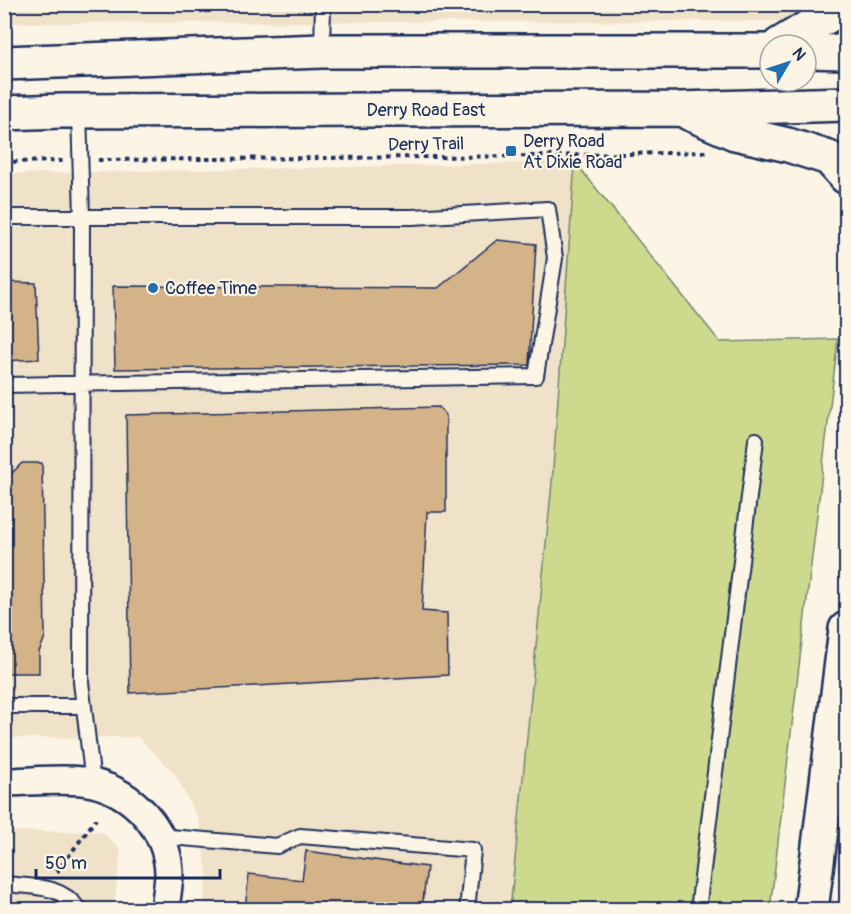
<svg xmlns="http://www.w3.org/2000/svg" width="851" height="914" viewBox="0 0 851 914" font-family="Pangolin,sans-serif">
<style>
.built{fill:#f0e1c9}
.green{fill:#cdd98d;stroke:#748476;stroke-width:1.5}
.building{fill:#d5b388;stroke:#1b2f5e;stroke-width:1.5}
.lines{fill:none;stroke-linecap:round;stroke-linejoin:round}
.lane-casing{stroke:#1b2f5e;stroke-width:18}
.street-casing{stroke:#1b2f5e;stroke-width:32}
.secondary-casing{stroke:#1b2f5e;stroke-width:38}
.path{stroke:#1b2f5e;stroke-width:4;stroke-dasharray:4.5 4.5;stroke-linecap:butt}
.lane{stroke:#fcf5e5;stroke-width:14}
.street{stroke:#fcf5e5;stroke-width:27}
.secondary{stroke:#fcf5e5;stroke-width:33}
.poi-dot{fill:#1f6fb2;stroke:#fcf5e5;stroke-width:2}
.labels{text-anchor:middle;stroke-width:4.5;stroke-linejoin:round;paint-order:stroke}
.street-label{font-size:18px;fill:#1b2f5e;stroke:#fcf5e5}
.poi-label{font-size:18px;fill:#1b2f5e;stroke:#fcf5e5;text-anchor:start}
</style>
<rect width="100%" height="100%" fill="#fcf5e5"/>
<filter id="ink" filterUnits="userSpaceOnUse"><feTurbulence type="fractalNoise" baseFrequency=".0167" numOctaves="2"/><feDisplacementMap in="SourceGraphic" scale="12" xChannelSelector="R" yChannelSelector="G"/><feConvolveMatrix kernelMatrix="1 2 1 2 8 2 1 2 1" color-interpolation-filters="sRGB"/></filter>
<g filter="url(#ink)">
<path class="built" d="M4 5H816L784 21 5 23Z
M575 162 552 483 510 909H203L207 873 199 821 175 774 138 737 5 738 4 174Z
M5 831 102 832 121 850 114 909 5 910Z"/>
<path class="green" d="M575 162 720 342 838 339 770 909 510 910 552 483Z"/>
<path class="building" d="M497 240 536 244 529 365 115 369 113 286 438 288Z
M4 282 36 283 39 359 4 361Z
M439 407 446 415V512H427L422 611 447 613 448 675 130 693 126 415Z
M22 463H42L45 637 39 652V673H4V481Z
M306 851 427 867 422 909H245L249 874 302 880Z"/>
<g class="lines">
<defs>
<path id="lane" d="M322 51 323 4
M79 111 82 217 81 682 93 783
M4 217H413L548 209 555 258 536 376 4 385
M4 706H84
M158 836 277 846 300 836 473 850 467 910
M4 884C33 887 62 884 79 910
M698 910 756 440"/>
<path id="street" d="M4 782C28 782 72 777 93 783 134 793 167 829 169 872 169 884 166 898 165 910"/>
<path id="secondary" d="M779 45 846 5
M806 51 846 52
M4 63 322 51H770
M4 113 61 111 679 109 846 104
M689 113 735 133 788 145 829 158 846 177
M811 910 846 629"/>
</defs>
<use href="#lane" class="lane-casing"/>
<use href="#street" class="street-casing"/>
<use href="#secondary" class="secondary-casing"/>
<path class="path" d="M98 160 542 156 706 152
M4 162 64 161
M57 872 96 819"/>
<use href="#lane" class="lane"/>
<use href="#street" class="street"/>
<use href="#secondary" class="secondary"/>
</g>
</g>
<g class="poi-dot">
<rect x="505" y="145" width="12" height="12" rx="3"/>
<circle cx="153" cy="288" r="6"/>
</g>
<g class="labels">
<g class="street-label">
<text x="426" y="116">Derry Road East</text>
<text transform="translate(426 144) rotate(-1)" y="6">Derry Trail</text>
</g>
<g class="poi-label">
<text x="523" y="147">Derry Road<tspan x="523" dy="21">At Dixie Road</tspan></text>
<text x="165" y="294">Coffee Time</text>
</g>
</g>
<rect width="851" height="914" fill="none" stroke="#fcf5e5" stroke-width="24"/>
<rect x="12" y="12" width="827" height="890" fill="none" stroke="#1b2f5e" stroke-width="2" filter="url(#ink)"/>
<g transform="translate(788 63) rotate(51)"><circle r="28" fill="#fcf5e5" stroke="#a2a6af" stroke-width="1.5"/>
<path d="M0-4.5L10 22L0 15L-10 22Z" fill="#1f6fb2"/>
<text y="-9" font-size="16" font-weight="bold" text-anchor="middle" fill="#1b2f5e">N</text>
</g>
<path d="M36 869v9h184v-9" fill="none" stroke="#1b2f5e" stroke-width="3"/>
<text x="45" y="869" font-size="18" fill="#1b2f5e" stroke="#fcf5e5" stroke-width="4.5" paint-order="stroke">50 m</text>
</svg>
